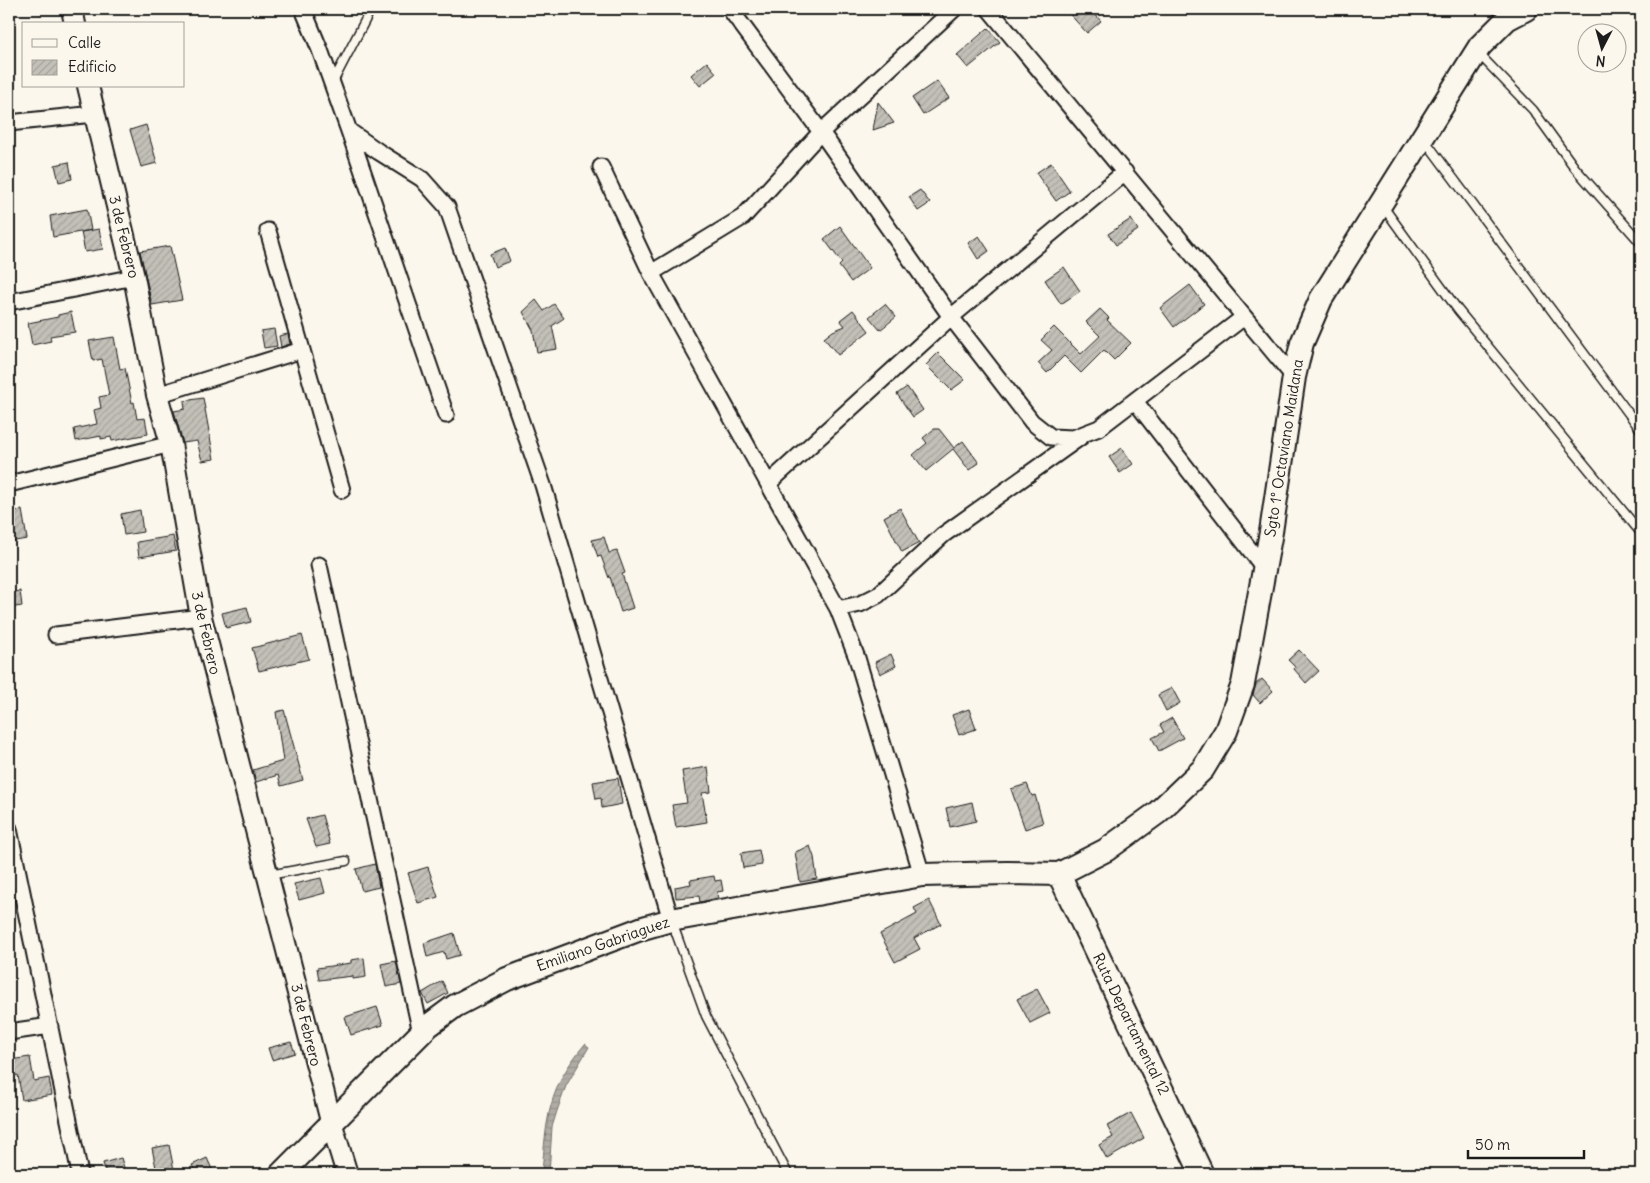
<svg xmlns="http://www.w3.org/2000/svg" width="1650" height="1183" viewBox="0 0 1650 1183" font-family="Delius,sans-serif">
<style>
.water{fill:url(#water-rules);stroke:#74726e}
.building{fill:url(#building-hatch);stroke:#1c1c1c}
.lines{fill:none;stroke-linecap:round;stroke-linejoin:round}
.service-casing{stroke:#1c1c1c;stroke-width:11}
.minor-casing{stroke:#1c1c1c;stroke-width:19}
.tertiary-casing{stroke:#1c1c1c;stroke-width:24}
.secondary-casing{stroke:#1c1c1c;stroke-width:26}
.service{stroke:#fbf7ec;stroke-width:8}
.minor{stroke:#fbf7ec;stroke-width:15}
.tertiary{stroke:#fbf7ec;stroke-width:20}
.secondary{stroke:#fbf7ec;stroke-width:22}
.labels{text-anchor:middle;stroke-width:4;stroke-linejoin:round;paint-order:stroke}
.street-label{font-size:15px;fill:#1c1c1c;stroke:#fbf7ec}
</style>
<defs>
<pattern id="water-rules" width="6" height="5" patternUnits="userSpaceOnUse" patternTransform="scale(1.25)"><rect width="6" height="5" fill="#afaca5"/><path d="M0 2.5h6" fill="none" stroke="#96938d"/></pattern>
<pattern id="building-hatch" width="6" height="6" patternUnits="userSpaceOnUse" patternTransform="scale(1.25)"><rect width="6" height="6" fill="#c3c0b8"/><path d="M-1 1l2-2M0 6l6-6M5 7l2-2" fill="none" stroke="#a7a49e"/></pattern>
</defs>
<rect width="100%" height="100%" fill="#fbf7ec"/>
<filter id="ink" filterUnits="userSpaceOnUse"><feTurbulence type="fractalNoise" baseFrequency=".02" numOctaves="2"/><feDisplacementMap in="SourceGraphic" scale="10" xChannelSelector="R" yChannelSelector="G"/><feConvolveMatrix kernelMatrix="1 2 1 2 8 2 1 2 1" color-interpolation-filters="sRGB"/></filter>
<g filter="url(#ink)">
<path class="water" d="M585 1044 589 1047 566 1086 557 1111 552 1127 549 1174H542C546 1119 548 1088 585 1044Z"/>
<path class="building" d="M1065 9H1090L1101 21 1087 33Z
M988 28 1000 42 968 68 957 55Z
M707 62 716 73 700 86 691 75Z
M937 81 949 98 923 115 912 98Z
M878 102 894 123 873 130Z
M146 125 157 163 141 167 130 130Z
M69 162 72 179 59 182 55 165Z
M1051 163 1070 191 1056 201 1036 173Z
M920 190 930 203 918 211 909 197Z
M87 209 91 230 53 237 50 216Z
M1131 219 1138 230 1116 245 1108 234Z
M840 226 870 268 851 282 839 266 842 263 824 239Z
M99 229 103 249 85 252 81 232Z
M979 236 989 251 978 259 968 243Z
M170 246 182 300 152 305 140 251Z
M505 248 510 261 495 267 490 254Z
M1064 267 1080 291 1061 304 1045 280Z
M1190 285 1204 304 1174 327 1160 308Z
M536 300 544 311 554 304 564 318 552 326 557 349 537 352 533 330 523 312Z
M885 304 896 317 880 330 869 317Z
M1100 309 1109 318 1107 320 1131 343 1114 360 1104 350 1081 373 1064 356 1047 373 1038 363 1052 350 1041 340 1054 327 1081 354 1100 336 1086 322Z
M853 310 869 331 838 355 824 338 833 331 845 326 840 320Z
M71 312 75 332 50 336 51 341 32 345 28 323 58 317V315Z
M274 329 277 346 264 348 261 331Z
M288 334 290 344 281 347 279 336Z
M114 337 120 369 125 368 132 403 134 402 137 419 145 418 148 434 112 441 111 437 101 439V436L76 441 74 429 97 424 94 410 101 408 99 397 109 395 102 359 93 361 89 341Z
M938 353 965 380 951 390 926 365Z
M907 387 923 410 913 417 897 394Z
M203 398 214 459 202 461 197 441 183 443 174 411 185 409 184 401Z
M934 429H939L954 448 963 441 979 463 969 470 953 449 926 471 913 455 927 443 923 438Z
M1122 448 1133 464 1120 473 1109 457Z
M900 508 919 543 902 552 884 517Z
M22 510 27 539 9 542V512Z
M140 510 143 532 124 535 121 514Z
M173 536 176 551 139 557 137 542Z
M604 537 609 553 617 551 625 573 622 574 633 608 621 612 610 577 609 578 601 556 598 557 592 540Z
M20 591 22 606 9 608V593Z
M247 607 251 622 226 628 222 613Z
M302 635 309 659 259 671 252 648Z
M1299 650 1319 671 1306 683 1294 669 1295 667 1288 660Z
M891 654 896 666 880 674 875 662Z
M1262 679 1273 691 1260 703 1253 695 1256 684Z
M1172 688 1180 703 1166 711 1158 695Z
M969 709 976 729 959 735 952 715Z
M284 710 303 780 281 786 278 775 256 782 253 770 283 761 276 712Z
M1172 718 1183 738 1159 751 1152 738 1164 732 1160 725Z
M708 767 711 792 702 793 707 822 676 827 672 805 687 803 682 771Z
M618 778 622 804 602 808 601 798 596 799 593 782Z
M1027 784 1032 796 1035 795 1043 823 1025 829 1011 789Z
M972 802 976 821 950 827 946 808Z
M322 815 330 844 316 847 306 819Z
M810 846 814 857 817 879 800 882 795 852Z
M759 850 762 865 743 868 741 853Z
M375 864 379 887 362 891 356 869Z
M428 867 438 897 418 903 408 873Z
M714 876 715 881 721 880 723 891 717 892 718 898 700 902 699 896 676 898 675 887 691 884 690 880Z
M321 878 325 893 299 900 294 884Z
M929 900 941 924 914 938 920 949 895 962 880 934 917 914 914 908Z
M454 933 460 955 446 959 444 952 427 957 424 943Z
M364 958 366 977 353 979V976L319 980 317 968 351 963V960Z
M396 961 401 984 386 987 381 964Z
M442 981 448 993 428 1004 422 993Z
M1037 989 1050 1013 1030 1023 1017 999Z
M377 1007 383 1025 351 1035 345 1017Z
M291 1042 295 1053 272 1060 268 1048Z
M30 1057 34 1081 49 1078 52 1095 22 1100 18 1075 13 1076 10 1060Z
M1131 1113 1144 1138 1107 1159 1099 1145 1113 1137 1107 1126Z
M169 1145 174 1170 157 1173 152 1148Z
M121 1158 126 1174H106L103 1163Z
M207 1158 214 1174H196L192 1165Z"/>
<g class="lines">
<defs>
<path id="service" d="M1478 53 1533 110 1575 168 1641 243
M333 82 371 9
M1424 139 1641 430
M1382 205 1458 310 1641 533
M269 875 346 861
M672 922 706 1016 788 1174"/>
<path id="minor" d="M303 9 320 50 349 131 446 415
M730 9 821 132 951 317 1032 422 1051 437 1073 438 1099 428 1244 317
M989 9 1294 377
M9 123 94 114
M349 131 379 152 422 179 447 207 543 485 671 920
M601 167 651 273 838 609 857 658 922 875
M268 231 342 490
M651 273 743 217 821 132 954 9
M9 302 134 277
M157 395 302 350
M1135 401 1264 568
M769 483 951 317 1125 172
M9 484 171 444
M319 565 421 1033
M838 609 860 604 878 595 943 535 1082 436
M56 635 201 617
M9 829 80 1174
M9 1032 50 1026"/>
<path id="tertiary" d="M72 9 75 24
M88 86 134 277 157 395 171 444 201 617 332 1125 347 1174"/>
<path id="secondary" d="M1059 874 1202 1174
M281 1174 428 1026 455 1006 507 979 643 928 671 920 922 875 1007 873 1059 874 1106 850 1157 813 1203 769 1226 731 1243 684 1271 532 1294 377 1302 343 1321 299 1480 46 1507 19 1526 9"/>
</defs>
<use href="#service" class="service-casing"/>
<use href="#minor" class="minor-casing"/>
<use href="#tertiary" class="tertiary-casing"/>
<use href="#secondary" class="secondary-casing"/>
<use href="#service" class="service"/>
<use href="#minor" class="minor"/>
<use href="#tertiary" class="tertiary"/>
<use href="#secondary" class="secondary"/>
</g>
</g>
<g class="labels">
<g class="street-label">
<text transform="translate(124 237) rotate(76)" y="5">3 de Febrero</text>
<text transform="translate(1284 448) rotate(-81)" y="5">Sgto 1° Octaviano Maidana</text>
<text transform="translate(206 633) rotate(77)" y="5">3 de Febrero</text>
<text transform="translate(603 944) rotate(-19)" y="5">Emiliano Gabriaguez</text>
<text transform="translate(1131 1024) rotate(64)" y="5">Ruta Departamental 12</text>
<text transform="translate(306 1025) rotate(76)" y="5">3 de Febrero</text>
</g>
</g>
<rect width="1650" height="1183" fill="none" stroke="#fbf7ec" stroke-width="30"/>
<rect x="15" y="15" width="1620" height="1153" fill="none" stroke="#1c1c1c" stroke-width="2" filter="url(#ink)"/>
<rect x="22" y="22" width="162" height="65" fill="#fbf7ec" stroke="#a29f99"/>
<rect x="32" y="39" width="25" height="8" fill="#fbf7ec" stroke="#a29f99"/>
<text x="68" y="48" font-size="15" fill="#1c1c1c">Calle</text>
<rect x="32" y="60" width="25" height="15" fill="url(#building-hatch)" stroke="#a29f99"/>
<text x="68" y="72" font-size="15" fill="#1c1c1c">Edificio</text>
<g transform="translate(1602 48) rotate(186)"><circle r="24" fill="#fbf7ec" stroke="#a29f99"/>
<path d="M0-4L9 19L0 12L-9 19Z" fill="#1c1c1c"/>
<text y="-8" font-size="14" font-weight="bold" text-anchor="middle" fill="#1c1c1c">N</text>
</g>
<path d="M1468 1150v8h116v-8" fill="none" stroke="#1c1c1c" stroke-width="2.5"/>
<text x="1475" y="1150" font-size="15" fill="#1c1c1c" stroke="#fbf7ec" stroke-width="4" paint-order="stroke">50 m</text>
</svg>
